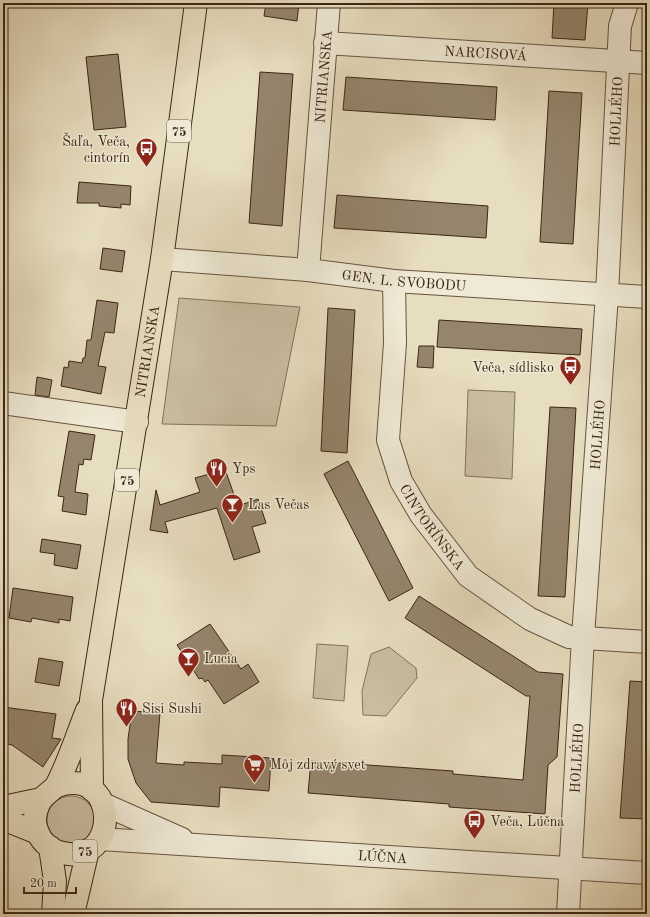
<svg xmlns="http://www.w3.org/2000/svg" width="650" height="917" viewBox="0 0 650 917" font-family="'Old Standard TT',serif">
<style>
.green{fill:#cabea2;stroke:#83725c}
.building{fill:#95856d;stroke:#3c2615}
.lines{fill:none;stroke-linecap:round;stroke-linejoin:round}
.minor-casing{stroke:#675440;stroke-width:24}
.major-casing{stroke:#3c2615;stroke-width:24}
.minor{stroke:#efe9d5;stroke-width:22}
.major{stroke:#e7ddbf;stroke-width:22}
.labels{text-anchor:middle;stroke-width:3;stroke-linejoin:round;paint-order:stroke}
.shield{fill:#efe9d5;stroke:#72604f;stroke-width:1}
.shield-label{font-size:13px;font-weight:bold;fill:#3c2615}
.street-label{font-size:14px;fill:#3c2615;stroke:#efe9d5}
.poi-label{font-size:14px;fill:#3c2615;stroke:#efe9d5;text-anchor:start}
</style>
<rect width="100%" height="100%" fill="#e7ddbf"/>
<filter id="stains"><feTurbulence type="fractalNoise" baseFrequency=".005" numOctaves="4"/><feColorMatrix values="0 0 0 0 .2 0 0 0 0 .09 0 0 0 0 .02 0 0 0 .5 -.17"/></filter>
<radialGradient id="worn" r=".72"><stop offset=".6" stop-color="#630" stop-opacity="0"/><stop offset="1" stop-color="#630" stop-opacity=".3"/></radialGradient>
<path class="green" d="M179 298 300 307 276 426 162 424Z
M468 390 515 392 512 479 465 476Z
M317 644 348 646 344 701 313 698Z
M389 647 416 668 417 678 386 716 363 715 362 691 371 654Z
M47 820a24 24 0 1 1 48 0a24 24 0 1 1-48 0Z"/>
<path class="building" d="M266 3H299L297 21 264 16Z
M554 3H588L585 40 552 38Z
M118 54 126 127 94 130 86 57Z
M260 72 293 74 282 226 249 223Z
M346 77 497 87 495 120 343 110Z
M549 91 582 93 573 244 540 242Z
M79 182 131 186 130 205 121 204V208L99 206V203H77Z
M337 195 488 206 486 238 334 228Z
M103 248 125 251 122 272 100 269Z
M97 300 118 303 114 333 105 332 98 366 106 367 101 394 61 386 64 367 68 368 69 361 82 363 83 358H85L87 340H91Z
M328 308 355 310 347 453 321 451Z
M439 320 582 329 580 355 437 347Z
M419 346H434L433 368 417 367Z
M37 377 52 380 49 397 35 395Z
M550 407 576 408 565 597 538 596Z
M69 431 95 435 91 460 84 459 83 465 79 464 75 492 88 494 86 515 62 511 64 497 58 496Z
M348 461 413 588 389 601 324 474Z
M226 472 238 506 258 499 266 523 252 527 260 552 234 560 217 508 165 522 168 533 150 530 156 490 160 505 200 492 195 478 213 473 214 476Z
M42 539 81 545 77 569 54 565 55 554 40 552Z
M13 588 73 597 70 621 59 619V623L32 618 31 622 9 618Z
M419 596 538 672 563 674 557 757 548 765 545 814 449 807V804L308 793 311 761 453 771V774L523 780 530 696H526L405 618Z
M210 624 241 669 248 664 259 682 224 704 208 680 205 682 202 678 199 679 177 645Z
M39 658 63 662 59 686 35 682Z
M630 681 647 682V819L620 818Z
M3 707 56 714 52 738 61 739 43 767 12 745 3 743Z
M132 711 160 713 156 763 184 765V762L222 764V755L271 758 269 791 220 787 219 807 151 802 136 783 128 759V739Z"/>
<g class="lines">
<defs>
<g id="minor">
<path id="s1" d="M325 43 647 63"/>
<path id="s2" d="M162 259 308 270 394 281 647 297"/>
<path id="s3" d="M308 270 329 3"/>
<path id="s4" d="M394 281 395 343 388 440 401 481 421 515 468 576 530 619 569 637 647 642"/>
<path d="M3 403 137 422"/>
<path d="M103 804 182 839"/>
<path id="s5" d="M100 839 647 873"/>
<path id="s6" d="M568 914 583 637 607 295 620 26 627 3"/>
</g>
<g id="major">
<path d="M57 786C120 765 120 867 63 853 52 851 42 843 38 833 34 824 34 815 38 806 42 794 54 791 57 784 69 761 77 735 87 710"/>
<path id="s7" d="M92 790 91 700 162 259 196 3"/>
<path d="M3 807 41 799"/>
<path d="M3 819 38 833"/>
<path d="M50 847 55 881 53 914"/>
<path d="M73 914 88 850"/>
</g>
</defs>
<use href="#minor" class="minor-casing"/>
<use href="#major" class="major-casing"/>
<use href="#minor" class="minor"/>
<use href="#major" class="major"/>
</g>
<defs>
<symbol id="bus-pin" viewBox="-11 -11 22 30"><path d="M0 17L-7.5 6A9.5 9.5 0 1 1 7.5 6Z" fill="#8f2418" stroke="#efe9d5"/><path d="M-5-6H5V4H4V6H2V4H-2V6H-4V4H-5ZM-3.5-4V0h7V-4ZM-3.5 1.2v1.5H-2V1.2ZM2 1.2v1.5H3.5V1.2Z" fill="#fff"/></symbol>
<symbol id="restaurant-pin" viewBox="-11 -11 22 30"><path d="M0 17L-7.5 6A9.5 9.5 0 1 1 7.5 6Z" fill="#8f2418" stroke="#efe9d5"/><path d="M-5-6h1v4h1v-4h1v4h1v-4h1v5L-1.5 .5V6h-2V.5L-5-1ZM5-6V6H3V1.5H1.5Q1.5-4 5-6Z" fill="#fff"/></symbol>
<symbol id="bar-pin" viewBox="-11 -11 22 30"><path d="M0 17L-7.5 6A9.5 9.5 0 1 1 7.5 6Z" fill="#8f2418" stroke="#efe9d5"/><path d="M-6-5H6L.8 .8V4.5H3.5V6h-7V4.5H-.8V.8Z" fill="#fff"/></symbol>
<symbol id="supermarket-pin" viewBox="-11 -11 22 30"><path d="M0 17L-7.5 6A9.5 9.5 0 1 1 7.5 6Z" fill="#8f2418" stroke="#efe9d5"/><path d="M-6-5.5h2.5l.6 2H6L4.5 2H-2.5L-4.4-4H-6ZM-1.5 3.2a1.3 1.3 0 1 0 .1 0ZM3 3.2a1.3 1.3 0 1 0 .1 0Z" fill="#fff"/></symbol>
</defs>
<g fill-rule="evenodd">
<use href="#bus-pin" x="134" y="136" width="25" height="34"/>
<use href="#bus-pin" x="558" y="354" width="25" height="34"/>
<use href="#restaurant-pin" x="204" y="456" width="25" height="34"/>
<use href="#bar-pin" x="220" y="492" width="25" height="34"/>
<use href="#bar-pin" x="176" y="646" width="25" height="34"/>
<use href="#restaurant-pin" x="114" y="696" width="25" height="34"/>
<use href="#supermarket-pin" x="242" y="752" width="25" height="34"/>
<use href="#bus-pin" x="462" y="808" width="25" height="34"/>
</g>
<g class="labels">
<g class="shield">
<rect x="167" y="120" width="24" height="22" rx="3"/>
<rect x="115" y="469" width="24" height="22" rx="3"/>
<rect x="73" y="840" width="24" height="22" rx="3"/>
</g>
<g class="shield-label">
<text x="179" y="136">75</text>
<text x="127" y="485">75</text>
<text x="85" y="856">75</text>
</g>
<g class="street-label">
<text dy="5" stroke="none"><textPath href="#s1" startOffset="161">NARCISOVÁ</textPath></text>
<text dy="5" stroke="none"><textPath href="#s3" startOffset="194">NITRIANSKA</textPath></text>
<text dy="5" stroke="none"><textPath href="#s6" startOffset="804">HOLLÉHO</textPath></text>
<text dy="5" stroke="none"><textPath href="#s2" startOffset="243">GEN. L. SVOBODU</textPath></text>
<text dy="5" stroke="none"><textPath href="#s7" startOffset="443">NITRIANSKA</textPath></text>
<text dy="5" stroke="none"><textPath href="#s6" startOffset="480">HOLLÉHO</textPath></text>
<text dy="5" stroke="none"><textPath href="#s4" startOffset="258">CINTORÍNSKA</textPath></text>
<text dy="5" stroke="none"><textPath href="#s6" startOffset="156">HOLLÉHO</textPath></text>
<text dy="5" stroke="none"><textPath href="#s5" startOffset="283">LÚČNA</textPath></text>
</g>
<g class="poi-label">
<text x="130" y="146" text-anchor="end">Šaľa, Veča,<tspan x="130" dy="16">cintorín</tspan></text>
<text x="554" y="372" text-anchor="end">Veča, sídlisko</text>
<text x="232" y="473">Yps</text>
<text x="248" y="509">Las Večas</text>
<text x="204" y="663">Lucia</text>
<text x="142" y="713">Sisi Sushi</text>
<text x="270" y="769">Môj zdravý svet</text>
<text x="490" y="826">Veča, Lúčna</text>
</g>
</g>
<rect width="650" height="917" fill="none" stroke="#e7ddbf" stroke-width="16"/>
<rect x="4" y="4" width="642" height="909" fill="none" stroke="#3c2615" stroke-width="2"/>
<rect x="8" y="8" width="634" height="901" fill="none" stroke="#3c2615"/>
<path d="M24 887v6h52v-6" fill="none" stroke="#3c2615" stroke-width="2"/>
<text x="30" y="887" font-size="12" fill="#3c2615" stroke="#efe9d5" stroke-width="3" paint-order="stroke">20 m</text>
<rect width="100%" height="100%" filter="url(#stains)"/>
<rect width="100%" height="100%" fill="url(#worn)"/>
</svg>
